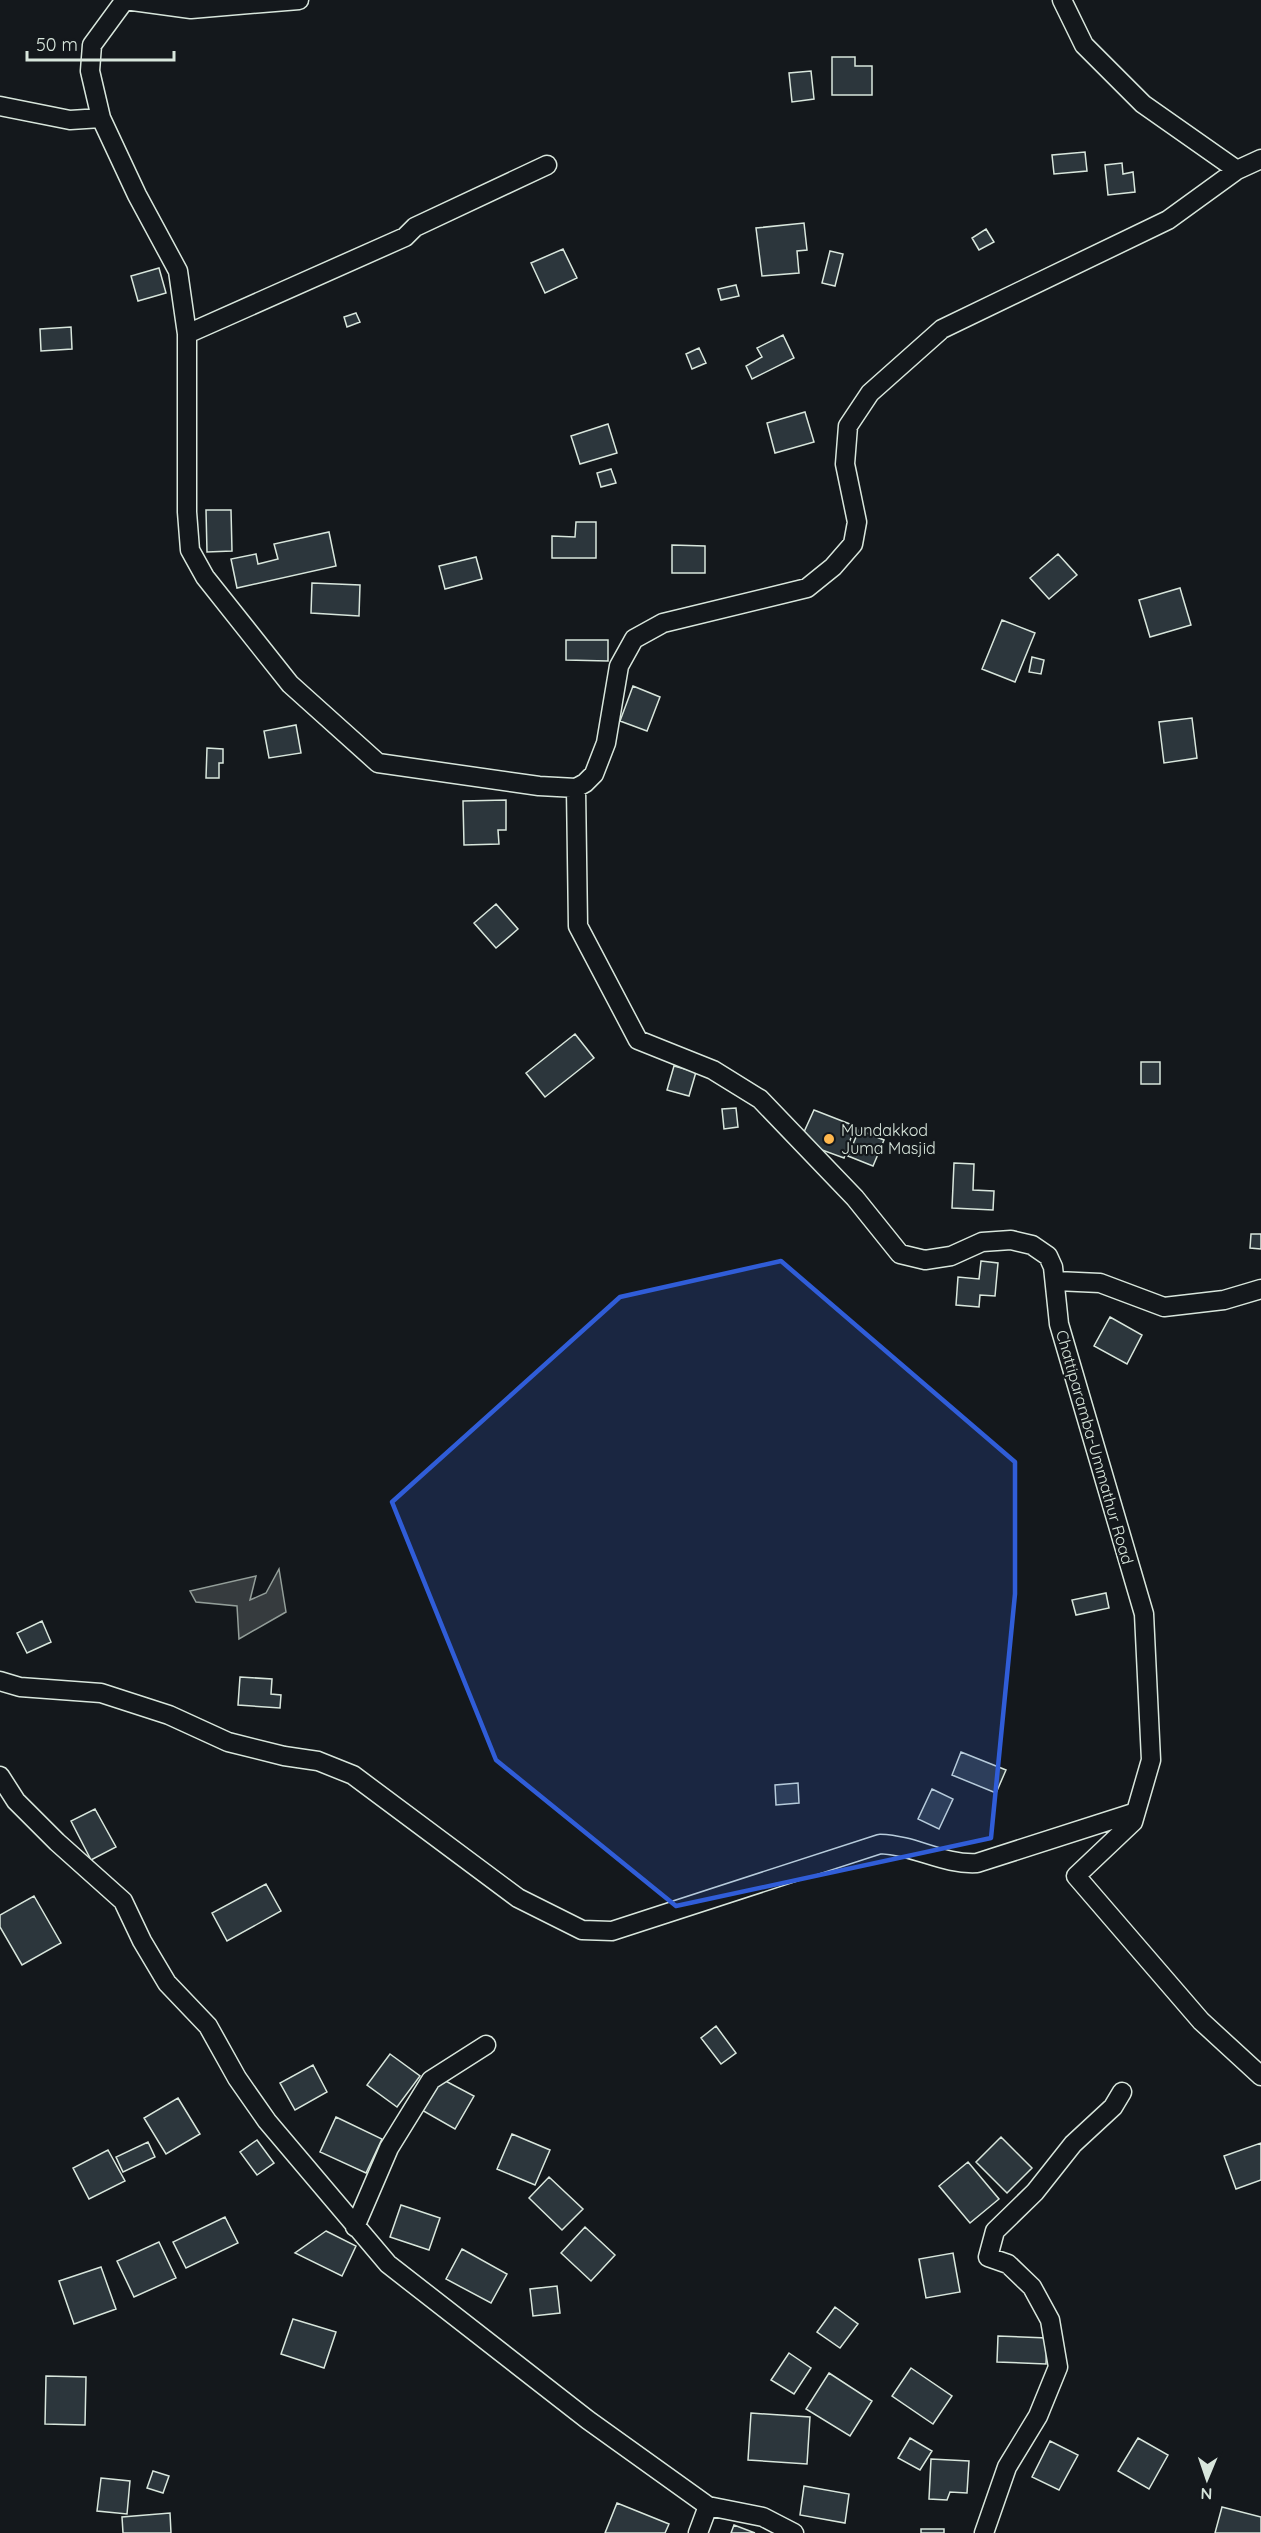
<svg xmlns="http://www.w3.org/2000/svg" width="1261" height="2533" viewBox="0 0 1261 2533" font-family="Quicksand,sans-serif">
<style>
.water{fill:#363b3e;stroke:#939e99;stroke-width:1.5}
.building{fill:#2c363c;stroke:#d8e6dc;stroke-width:1.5}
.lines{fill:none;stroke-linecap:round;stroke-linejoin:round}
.minor-casing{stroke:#d8e6dc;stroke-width:21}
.minor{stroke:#14181c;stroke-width:18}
.marked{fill:#305dd8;fill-opacity:0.2;stroke:#305dd8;stroke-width:4.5;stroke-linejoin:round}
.poi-dot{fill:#ffb74d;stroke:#14181c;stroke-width:2}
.labels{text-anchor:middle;stroke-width:4.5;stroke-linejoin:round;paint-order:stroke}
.poi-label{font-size:16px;fill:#d8e6dc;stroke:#14181c;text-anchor:start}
.street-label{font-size:16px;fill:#d8e6dc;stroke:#14181c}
</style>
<rect width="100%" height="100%" fill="#14181c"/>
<path class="water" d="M279 1569 286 1612 239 1639 237 1606 196 1602 190 1591 256 1576 250 1600 266 1593Z"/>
<path class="building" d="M832 57H855V66H872V95H832Z
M811 71 814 99 792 102 789 73Z
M1085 152 1087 171 1054 174 1052 155Z
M1122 163 1123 174 1133 172 1135 192 1108 195 1105 165Z
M804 223 807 250 797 251 799 273 762 276 756 228Z
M986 229 994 242 979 250 972 238Z
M563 249 577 278 545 293 531 263Z
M830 251 843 254 835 286 822 283Z
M159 268 166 293 138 301 131 276Z
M736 285 739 296 721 300 718 289Z
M356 313 360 322 347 327 344 317Z
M71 327 72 349 41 351 40 329Z
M783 335 794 358 752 379 746 366 762 357 757 348Z
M699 348 706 363 692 369 686 354Z
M805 412 814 442 775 453 767 423Z
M608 424 617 453 580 464 571 436Z
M611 469 616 483 601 487 597 473Z
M206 510H231L232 551 207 552Z
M576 522H596V558H552V536L575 537Z
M329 532 336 566 237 588 231 559 256 554 258 564 278 559 274 544Z
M672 545 705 546V573H672Z
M1058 554 1077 575 1049 599 1030 578Z
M476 557 482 579 445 589 439 566Z
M312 583 360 585 359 616 311 613Z
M1180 588 1191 625 1150 637 1139 600Z
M1002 620 1035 633 1015 682 982 669Z
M566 640H608V661L566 660Z
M1032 657 1044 660 1041 674 1029 672Z
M633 686 660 697 647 731 620 721Z
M1192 718 1197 758 1164 763 1159 722Z
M296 725 301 753 269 758 264 731Z
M207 748 223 749V763H219V778H206Z
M506 800V830H498L499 844 464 845 463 801Z
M496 904 518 929 496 948 474 923Z
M575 1034 594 1058 545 1097 526 1073Z
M1141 1062H1160V1084H1141Z
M674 1066 696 1072 689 1096 667 1090Z
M736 1108 738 1127 724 1129 722 1109Z
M814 1110 855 1126 844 1158 811 1146 804 1132Z
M859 1130 884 1140 873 1166 848 1156Z
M954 1163 974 1164 973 1190 994 1191 993 1210 952 1208Z
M1251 1234H1261V1249L1250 1248Z
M981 1261 998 1263 995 1296 980 1295 979 1307 956 1305 958 1277 979 1279Z
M1110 1317 1142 1335 1127 1364 1094 1346Z
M1106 1593 1109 1608 1076 1615 1072 1600Z
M42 1621 51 1642 27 1653 17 1633Z
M240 1677 272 1679 271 1694 281 1695 280 1708 238 1705Z
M961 1752 1006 1770 996 1793 952 1775Z
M798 1783 799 1803 776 1805 775 1785Z
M932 1789 953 1799 939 1829 918 1819Z
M95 1809 116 1847 91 1860 71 1821Z
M266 1884 281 1911 227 1941 212 1913Z
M34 1896 61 1943 22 1965 0 1927V1915Z
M716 2026 736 2053 721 2064 701 2038Z
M390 2054 420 2076 397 2107 367 2085Z
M313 2065 327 2092 295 2110 280 2083Z
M438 2077 474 2096 455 2129 420 2109Z
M178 2098 200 2134 166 2154 144 2118Z
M336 2117 382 2139 366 2173 320 2152Z
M512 2134 550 2150 535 2185 497 2169Z
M1001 2137 1032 2168 1007 2193 976 2162Z
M257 2140 274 2163 257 2175 240 2152Z
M148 2142 155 2157 123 2172 116 2157Z
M1261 2143V2180L1236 2189 1224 2156Z
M108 2150 125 2181 89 2199 73 2168Z
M968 2162 999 2199 970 2223 939 2186Z
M549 2177 583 2209 562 2230 529 2198Z
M401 2205 440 2218 429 2250 390 2237Z
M225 2217 238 2243 186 2268 173 2242Z
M585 2227 615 2255 591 2281 561 2253Z
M326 2231 356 2246 342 2276 295 2253Z
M159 2242 176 2278 134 2297 117 2261Z
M462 2249 507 2274 491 2303 446 2279Z
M953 2253 960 2292 926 2298 919 2259Z
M101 2267 116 2309 74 2324 59 2281Z
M557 2286 560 2313 533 2316 530 2289Z
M835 2307 858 2324 840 2348 817 2332Z
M293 2319 336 2332 324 2368 281 2354Z
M998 2336 1047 2338 1046 2364 997 2362Z
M789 2353 811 2368 794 2394 771 2380Z
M911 2368 952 2396 933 2424 892 2396Z
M829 2373 872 2401 850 2436 806 2409Z
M46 2376 86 2377 85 2425 45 2424Z
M751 2413 810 2417 807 2464 748 2460Z
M910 2438 932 2451 920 2470 898 2458Z
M1138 2438 1168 2455 1149 2489 1118 2471Z
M1050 2441 1078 2455 1059 2490 1032 2477Z
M931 2459 969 2461 967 2493 950 2492 947 2500 929 2499Z
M153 2471 169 2476 163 2493 147 2488Z
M101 2478 130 2481 127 2514 97 2511Z
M804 2486 849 2494 845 2523 800 2515Z
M617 2503 669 2524 665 2533H605Z
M1222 2507 1261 2517V2533H1215Z
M170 2513 171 2533H123L122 2517Z
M734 2525 755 2533H731Z
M921 2529H944V2533H921Z"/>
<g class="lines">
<defs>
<path id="minor" d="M125 0 92 45 90 71 101 118 137 195 178 271 187 334V512L190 550 205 577 290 684 378 763 539 786 576 788 578 926 638 1040 713 1070 760 1099 855 1198 900 1254 925 1260 951 1256 982 1242 1011 1240 1032 1245 1048 1256 1053 1267 1059 1324 1144 1614 1151 1760 1133 1822 1076 1876 1201 2021 1261 2076
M125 0 191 9 299 0
M1062 0 1084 45 1143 104 1237 170
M0 106 70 120 101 118
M187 334 405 237 415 227 547 165
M576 788 585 783 594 774 606 743 619 666 634 639 663 623 807 588 833 567 853 544 857 522 845 464 848 426 870 393 942 329 1168 220 1237 170 1261 159
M1056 1281 1100 1283 1164 1307 1224 1300 1261 1289
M0 1681 20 1687 101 1693 169 1715 228 1742 284 1756 318 1761 353 1775 518 1898 582 1930 612 1931 880 1844C915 1845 943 1865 977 1863L1136 1812
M0 1776 16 1801 57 1842 123 1901 142 1941 167 1983 208 2026 237 2078 267 2121 388 2264 588 2420 708 2506
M355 2227 389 2148 431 2080 486 2045
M698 2533 708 2506 763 2517 794 2533
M984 2533 1007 2467 1038 2416 1058 2367 1050 2320 1032 2287 1008 2264 988 2257 995 2231 1035 2192 1073 2144 1113 2107 1122 2092"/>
</defs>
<use href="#minor" class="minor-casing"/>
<use href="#minor" class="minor"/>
</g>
<path class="marked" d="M781 1261 1015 1462V1594L991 1838 676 1906 496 1760 392 1502 620 1297Z"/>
<circle class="poi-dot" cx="829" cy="1139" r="6"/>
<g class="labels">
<g class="poi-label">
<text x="841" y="1136">Mundakkod<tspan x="841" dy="18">Juma Masjid</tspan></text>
</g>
<g class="street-label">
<text transform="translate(1095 1447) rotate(74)" y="6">Chattiparamba-Ummathur Road</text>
</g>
</g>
<g transform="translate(1207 2479) rotate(182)" stroke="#14181c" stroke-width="4.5" paint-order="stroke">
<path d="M0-4.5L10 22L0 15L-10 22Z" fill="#d8e6dc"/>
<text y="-9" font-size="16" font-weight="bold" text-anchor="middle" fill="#d8e6dc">N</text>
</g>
<path d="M27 51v9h147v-9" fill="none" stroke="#d8e6dc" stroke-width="3"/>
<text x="36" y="51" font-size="18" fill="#d8e6dc" stroke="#14181c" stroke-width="4.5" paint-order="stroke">50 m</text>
</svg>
